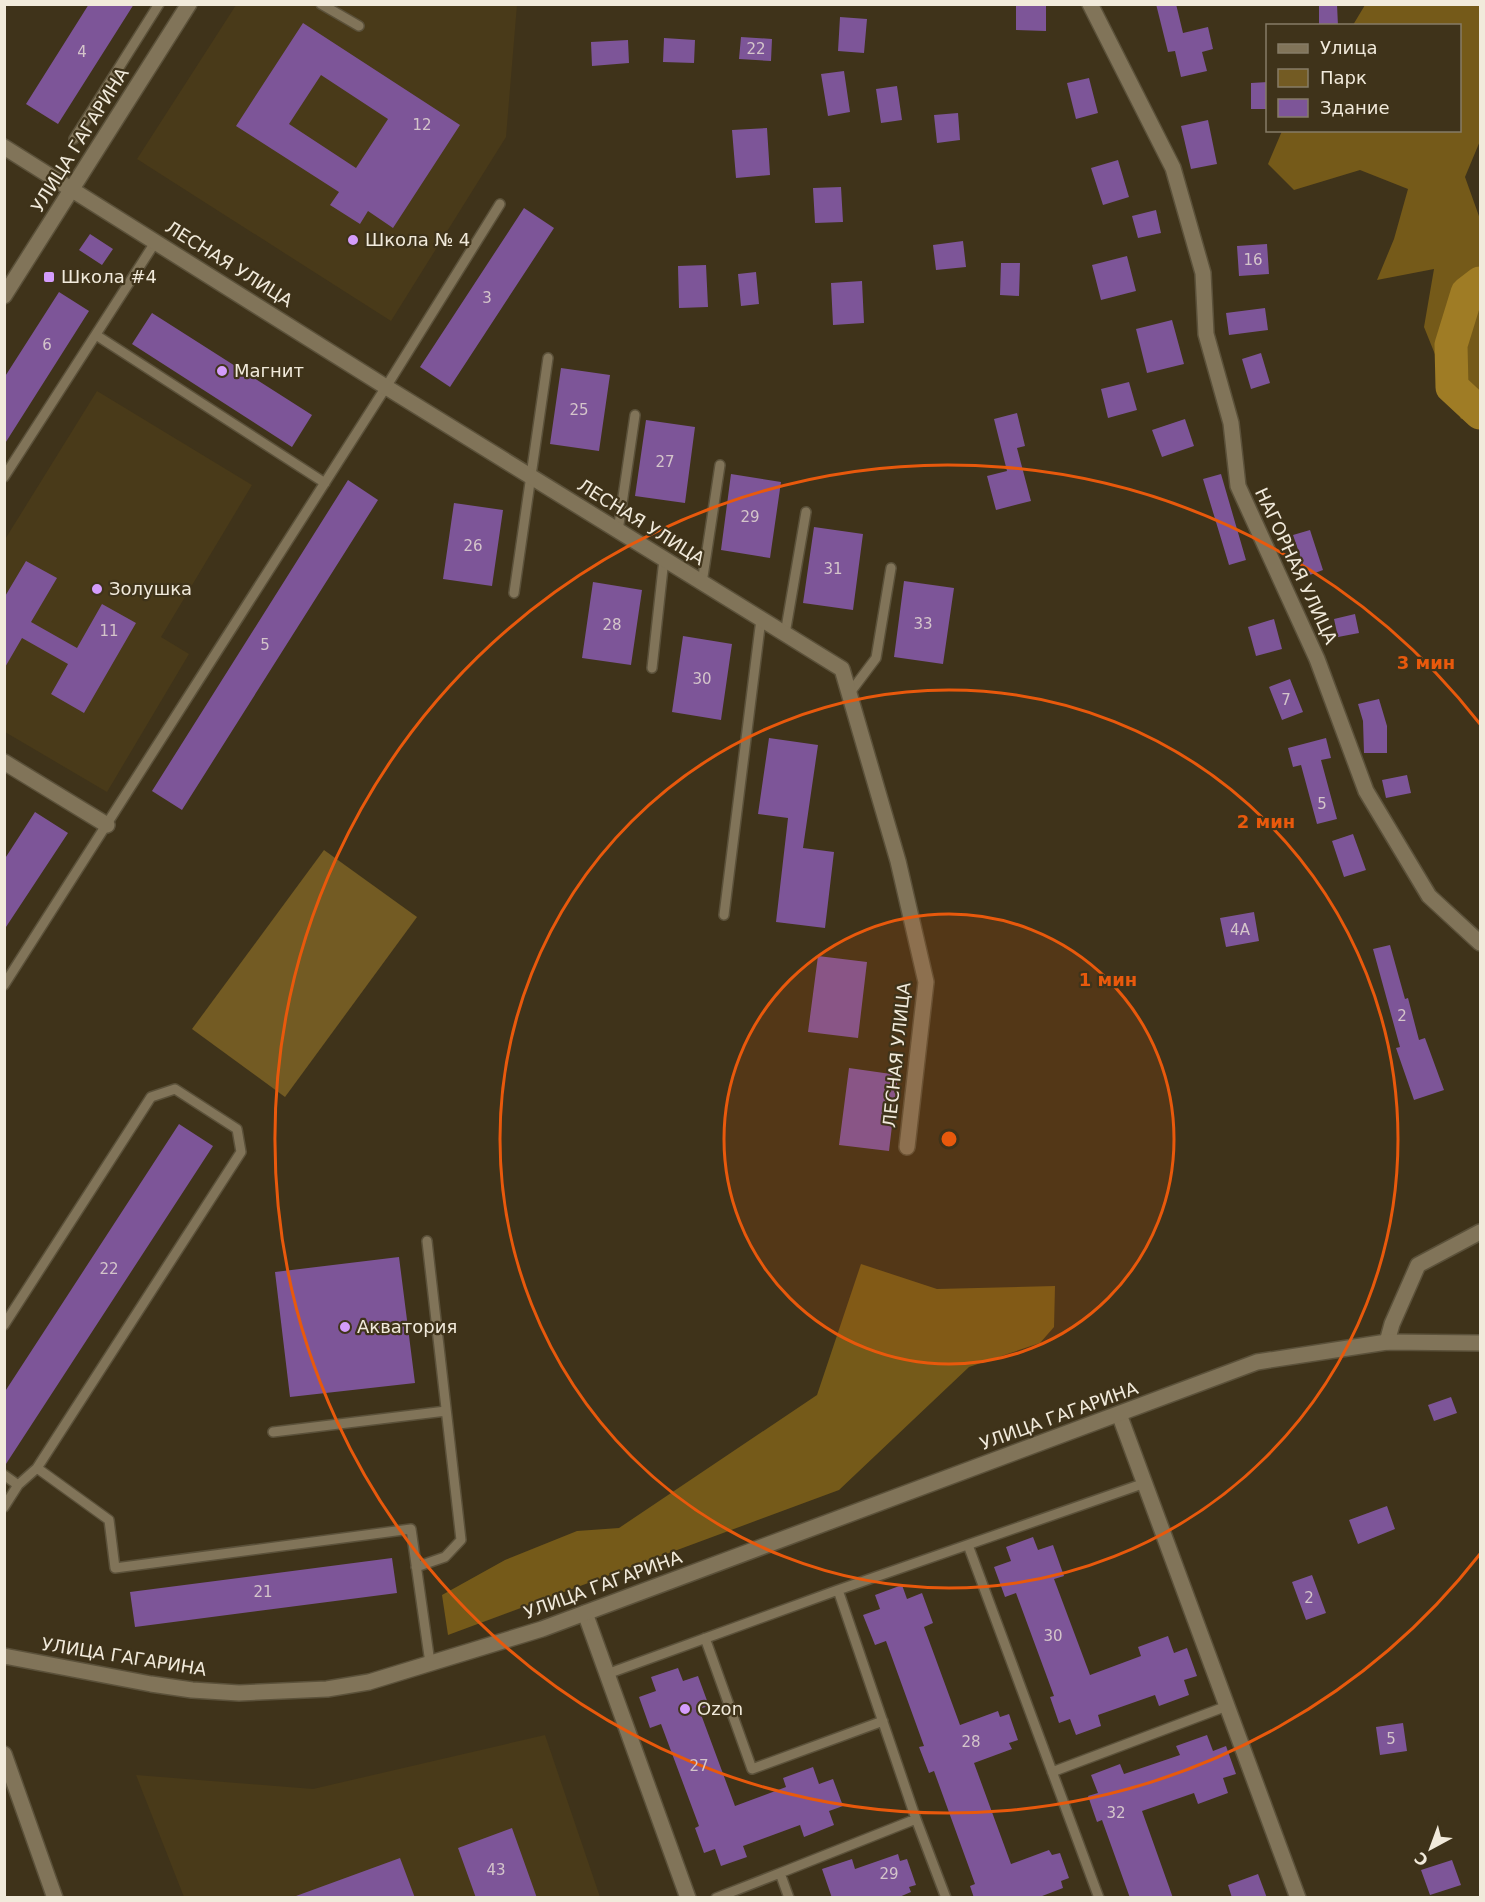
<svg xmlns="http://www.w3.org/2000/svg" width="1485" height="1902" viewBox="0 0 1485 1902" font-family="'DejaVu Sans',sans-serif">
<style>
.built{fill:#493a19}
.green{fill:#735b23}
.forest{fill:#755a19}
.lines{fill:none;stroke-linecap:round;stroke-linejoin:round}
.river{stroke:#9f7c25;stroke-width:33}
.building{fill:#7d5598;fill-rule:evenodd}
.service-casing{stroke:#5b513a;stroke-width:12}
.minor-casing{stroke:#5b513a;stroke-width:18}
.tertiary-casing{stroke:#5b513a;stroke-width:18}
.service{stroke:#817459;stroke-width:9}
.minor{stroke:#817459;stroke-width:15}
.tertiary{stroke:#817459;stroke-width:15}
.ring{fill:none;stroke:#e8590c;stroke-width:3}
.poi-dot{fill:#d49cfb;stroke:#3f331a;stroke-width:2}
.labels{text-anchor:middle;stroke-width:4.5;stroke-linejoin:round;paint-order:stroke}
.number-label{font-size:15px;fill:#d4c5ca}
.street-label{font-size:18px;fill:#f1eadb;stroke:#3f331a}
.poi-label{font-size:18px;fill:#f1eadb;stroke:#3f331a;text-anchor:start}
.centre{fill:#e8590c;stroke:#3f331a;stroke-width:3}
.ring-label{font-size:18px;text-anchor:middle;font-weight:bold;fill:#e8590c;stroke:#3f331a;stroke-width:4.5;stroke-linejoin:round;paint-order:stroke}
</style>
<rect width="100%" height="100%" fill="#3f331a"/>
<path class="built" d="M236 5H517L506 137 391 321 137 159Z
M97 391 252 485 161 637 189 654 107 792 5 732 4 541Z
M545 1735 600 1897H184L136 1775 313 1789Z"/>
<path class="green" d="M324 850 417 917 285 1097 192 1029Z"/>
<path class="forest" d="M1365 5H1480V141L1465 177 1480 219V408L1461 419 1424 327 1434 269 1377 280 1394 239 1408 189 1360 170 1294 190 1268 164 1282 131 1460 130V26L1353 25Z
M861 1264 937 1289 1055 1286 1054 1327 1040 1343 969 1367 839 1490 448 1635 442 1595 505 1560 577 1531 619 1528 817 1395Z"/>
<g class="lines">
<path class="river" d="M1480 283 1467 293 1451 345 1452 387 1480 413"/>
</g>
<path class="building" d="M89 4H134L58 124 26 104Z
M1016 4H1046V31L1016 30Z
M1156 4H1176L1183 33 1208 27 1213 49 1202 52 1207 71 1181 77 1175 51 1168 52Z
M1319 4H1337L1338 26H1319Z
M840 17 867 19 864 53 838 51Z
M303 23 460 125 393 228 368 211 360 224 330 205 339 192 236 126ZM321 75 388 119 356 168 289 124Z
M741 37 772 39 771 61 739 59Z
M664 38 695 40 694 63 663 62Z
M628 40 629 63 592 66 591 42Z
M844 71 850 112 828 116 821 74Z
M1089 78 1098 113 1076 119 1067 83Z
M1268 82V109H1251V83Z
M897 86 902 120 881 123 876 89Z
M958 113 960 140 937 143 934 115Z
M1208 120 1217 164 1191 169 1181 126Z
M767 128 770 175 736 178 732 130Z
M1118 160 1129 197 1103 205 1091 168Z
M841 187 843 222 815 223 813 188Z
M524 208 554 228 450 387 420 367Z
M1156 210 1161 233 1138 238 1132 216Z
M90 234 113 249 102 265 79 250Z
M963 241 966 267 936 270 933 245Z
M1267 244 1269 274 1239 276 1237 246Z
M1127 256 1136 291 1101 300 1092 265Z
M1001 263H1020L1019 296 1000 295Z
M706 265 708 307 679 308 678 266Z
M756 272 759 304 741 306 738 274Z
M862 281 864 323 833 325 831 283Z
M59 292 89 311 4 445V378Z
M1265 308 1268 330 1229 335 1226 313Z
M152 313 312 415 292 447 132 344Z
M1172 320 1184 364 1147 373 1136 329Z
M1261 353 1270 383 1251 389 1242 359Z
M561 368 610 375 599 451 550 444Z
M1129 382 1137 410 1108 418 1101 389Z
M1017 413 1025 446 1017 448 1031 501 996 510 987 476 1007 471 994 419Z
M1185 419 1194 446 1162 457 1152 430Z
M646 420 695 427 685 503 635 496Z
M731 474 781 482 770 558 721 550Z
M1221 474 1246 560 1229 565 1203 479Z
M348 480 378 500 182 810 152 791Z
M454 503 503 510 492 586 443 579Z
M814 527 863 534 853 610 803 603Z
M1310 530 1323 570 1307 576 1293 535Z
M26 561 57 578 31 622 77 648 102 604 136 623 84 713 51 694 68 664 22 638 4 669V598Z
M904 581 954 588 943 664 894 657Z
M593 582 642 590 631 665 582 658Z
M1355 614 1359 633 1338 637 1334 619Z
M1274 619 1282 649 1256 656 1248 627Z
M683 636 732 644 721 720 672 712Z
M1290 679 1303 712 1282 720 1269 687Z
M1379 699 1387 726V753H1364L1363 721 1358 704Z
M769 738 818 745 803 848 834 852 825 928 776 922 788 818 758 814Z
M1326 738 1331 758 1321 760 1337 819 1317 824 1301 765 1293 767 1288 748Z
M1407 775 1411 793 1386 798 1382 780Z
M35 812 68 833 4 930V860Z
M1353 834 1366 870 1344 877 1332 841Z
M1254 912 1259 941 1226 947 1220 918Z
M1390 945 1405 999 1408 998 1419 1040 1425 1038 1444 1090 1414 1100 1396 1048 1400 1047 1373 949Z
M818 956 867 962 858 1038 808 1032Z
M849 1068 898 1075 889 1151 839 1145Z
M179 1124 213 1146 4 1467V1393Z
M399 1257 415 1383 290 1397 275 1272Z
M1451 1397 1457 1413 1434 1421 1428 1405Z
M1387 1506 1395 1529 1358 1544 1349 1520Z
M1033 1537 1038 1550 1053 1545 1064 1576 1054 1579 1090 1675 1141 1656 1138 1647 1168 1636 1174 1653 1187 1648 1197 1676 1184 1680 1189 1695 1159 1706 1155 1695 1098 1715 1101 1726 1076 1735 1070 1719 1059 1723 1050 1697 1054 1696 1016 1593 1005 1597 994 1567 1011 1561 1006 1547Z
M392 1558 397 1593 135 1627 130 1592Z
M1312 1575 1326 1613 1306 1620 1292 1582Z
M902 1585 907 1599 922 1593 933 1623 924 1627 960 1725 998 1711 1000 1717 1009 1714 1018 1740 1009 1743 1012 1749 974 1763 1011 1864 1049 1850 1052 1855 1060 1853 1069 1878 1061 1881 1063 1888 1037 1898H974L970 1886 975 1884 934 1771 929 1773 919 1747 924 1746 886 1641 875 1645 863 1615 880 1609 875 1595Z
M678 1668 683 1681 698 1676 709 1706 699 1709 735 1806 786 1787 783 1778 813 1767 819 1784 833 1779 843 1806 829 1811 834 1825 804 1837 800 1825 743 1846 747 1857 721 1866 715 1849 704 1853 695 1828 699 1826 661 1724 650 1728 639 1697 656 1691 651 1677Z
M1403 1723 1407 1751 1380 1755 1376 1727Z
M1207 1735 1213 1751 1226 1746 1236 1774 1223 1778 1228 1793 1198 1804 1194 1793 1142 1811 1173 1898H1130L1102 1820 1097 1822 1088 1796 1098 1793 1091 1775 1120 1764 1124 1774 1180 1755 1176 1746Z
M512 1828 537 1898H476L458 1848Z
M898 1854 900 1861 907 1859 916 1885 909 1887 911 1892 897 1898H832L822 1869 852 1859 855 1869Z
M400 1858 415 1898H297L296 1896Z
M1452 1860 1461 1885 1430 1895 1421 1870Z
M1258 1874 1267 1898H1232L1228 1885Z"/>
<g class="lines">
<defs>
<path id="service" d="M321 4 359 26
M74 139 159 4
M96 335 325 483
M4 477 156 241
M618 531 635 415
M702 583 720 465
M514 593 548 358
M785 634 806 512
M652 668 664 559
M849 694 876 658 891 568
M724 915 761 619
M4 985 386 387 500 204
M4 1325 151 1097 175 1089 237 1129 241 1152 37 1468 18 1485 4 1507
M273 1432 446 1411
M37 1468 109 1520 115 1568 411 1529 430 1663
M4 1475 18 1485
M968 1545 1099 1898
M416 1567 445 1557 461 1540 427 1241
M705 1638 752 1769 883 1721
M607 1674 838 1590
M1052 1772 1227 1706
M916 1819 946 1898
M716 1898 780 1873
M789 1898 780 1873 916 1819 838 1590 1145 1483"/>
<path id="minor" d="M1090 4 1173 168 1203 273 1206 334 1231 423 1238 486 1317 659 1366 791 1429 896 1480 943
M4 147 386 387 842 669 898 861 926 982 907 1147
M4 296 189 4
M4 762 107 825
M1387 1342 1392 1324 1418 1265 1480 1232
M1119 1414 1298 1898
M585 1613 688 1898"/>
<path id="tertiary" d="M4 1656 151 1684 192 1690 239 1693 327 1689 369 1682 542 1629 1257 1362 1387 1342 1480 1343
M4 1754 55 1898"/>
</defs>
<use href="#service" class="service-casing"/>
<use href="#minor" class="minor-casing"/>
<use href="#tertiary" class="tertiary-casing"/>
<use href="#service" class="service"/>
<use href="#minor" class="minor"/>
<use href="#tertiary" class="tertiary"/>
</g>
<circle cx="949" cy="1139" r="225" fill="#e8590c" fill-opacity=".12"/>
<g class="ring">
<circle cx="949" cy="1139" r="225"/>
<circle cx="949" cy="1139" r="449"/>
<path d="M1480 1554A674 674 0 1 1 1480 724"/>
</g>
<g class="poi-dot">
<circle cx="353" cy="240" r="6"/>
<rect x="43" y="271" width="12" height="12" rx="3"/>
<circle cx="222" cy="371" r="6"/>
<circle cx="97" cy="589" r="6"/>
<circle cx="345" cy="1327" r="6"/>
<circle cx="685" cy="1709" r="6"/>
</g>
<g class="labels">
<g class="number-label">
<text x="756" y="54">22</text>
<text x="82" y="57">4</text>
<text x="422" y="130">12</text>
<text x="1253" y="265">16</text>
<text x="487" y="303">3</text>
<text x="47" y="350">6</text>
<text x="579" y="415">25</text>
<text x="665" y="467">27</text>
<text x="750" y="522">29</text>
<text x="473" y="551">26</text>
<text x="833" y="574">31</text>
<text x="923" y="629">33</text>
<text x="612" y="630">28</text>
<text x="109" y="636">11</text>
<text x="265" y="650">5</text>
<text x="702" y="684">30</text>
<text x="1286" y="705">7</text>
<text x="1322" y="809">5</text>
<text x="1240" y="935">4А</text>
<text x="1402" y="1021">2</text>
<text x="109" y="1274">22</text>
<text x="263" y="1597">21</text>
<text x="1309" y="1603">2</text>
<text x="1053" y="1641">30</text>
<text x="1391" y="1744">5</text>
<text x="971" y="1747">28</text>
<text x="699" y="1771">27</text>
<text x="1116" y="1818">32</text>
<text x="496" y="1875">43</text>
<text x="889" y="1879">29</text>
</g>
<g class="street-label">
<text transform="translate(80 140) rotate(-58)" y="6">УЛИЦА ГАГАРИНА</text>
<text transform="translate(229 264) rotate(32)" y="6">ЛЕСНАЯ УЛИЦА</text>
<text transform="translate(641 522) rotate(32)" y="6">ЛЕСНАЯ УЛИЦА</text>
<text transform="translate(1296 566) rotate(65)" y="6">НАГОРНАЯ УЛИЦА</text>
<text transform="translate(897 1055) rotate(-84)" y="6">ЛЕСНАЯ УЛИЦА</text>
<text transform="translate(1059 1416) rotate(-20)" y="6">УЛИЦА ГАГАРИНА</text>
<text transform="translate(603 1585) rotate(-20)" y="6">УЛИЦА ГАГАРИНА</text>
<text transform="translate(124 1657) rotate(9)" y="6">УЛИЦА ГАГАРИНА</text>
</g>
<g class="poi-label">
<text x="365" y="246">Школа № 4</text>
<text x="61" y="283">Школа #4</text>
<text x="234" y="377">Магнит</text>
<text x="109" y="595">Золушка</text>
<text x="357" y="1333">Акватория</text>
<text x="697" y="1715">Ozon</text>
</g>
</g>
<circle cx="949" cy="1139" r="9" class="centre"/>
<g class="ring-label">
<text x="1426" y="669">3 мин</text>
<text x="1266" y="828">2 мин</text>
<text x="1108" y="986">1 мин</text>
</g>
<rect width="1485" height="1902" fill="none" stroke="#f1eadb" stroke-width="12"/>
<rect x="1266" y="24" width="195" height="108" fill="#3f331a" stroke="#867c67" stroke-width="1.5"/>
<rect x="1278" y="44" width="30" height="9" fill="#817459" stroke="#867c67" stroke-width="1.5"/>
<text x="1320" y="54" font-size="18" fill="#f1eadb">Улица</text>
<rect x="1278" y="69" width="30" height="18" fill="#735b23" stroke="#867c67" stroke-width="1.5"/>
<text x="1320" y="84" font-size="18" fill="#f1eadb">Парк</text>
<rect x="1278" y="99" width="30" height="18" fill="#7d5598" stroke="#867c67" stroke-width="1.5"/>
<text x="1320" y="114" font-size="18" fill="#f1eadb">Здание</text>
<g transform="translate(1431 1848) rotate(221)" stroke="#3f331a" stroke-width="4.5" paint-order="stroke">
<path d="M0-4.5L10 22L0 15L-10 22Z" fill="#f1eadb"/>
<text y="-9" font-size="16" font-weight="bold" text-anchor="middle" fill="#f1eadb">С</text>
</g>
</svg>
